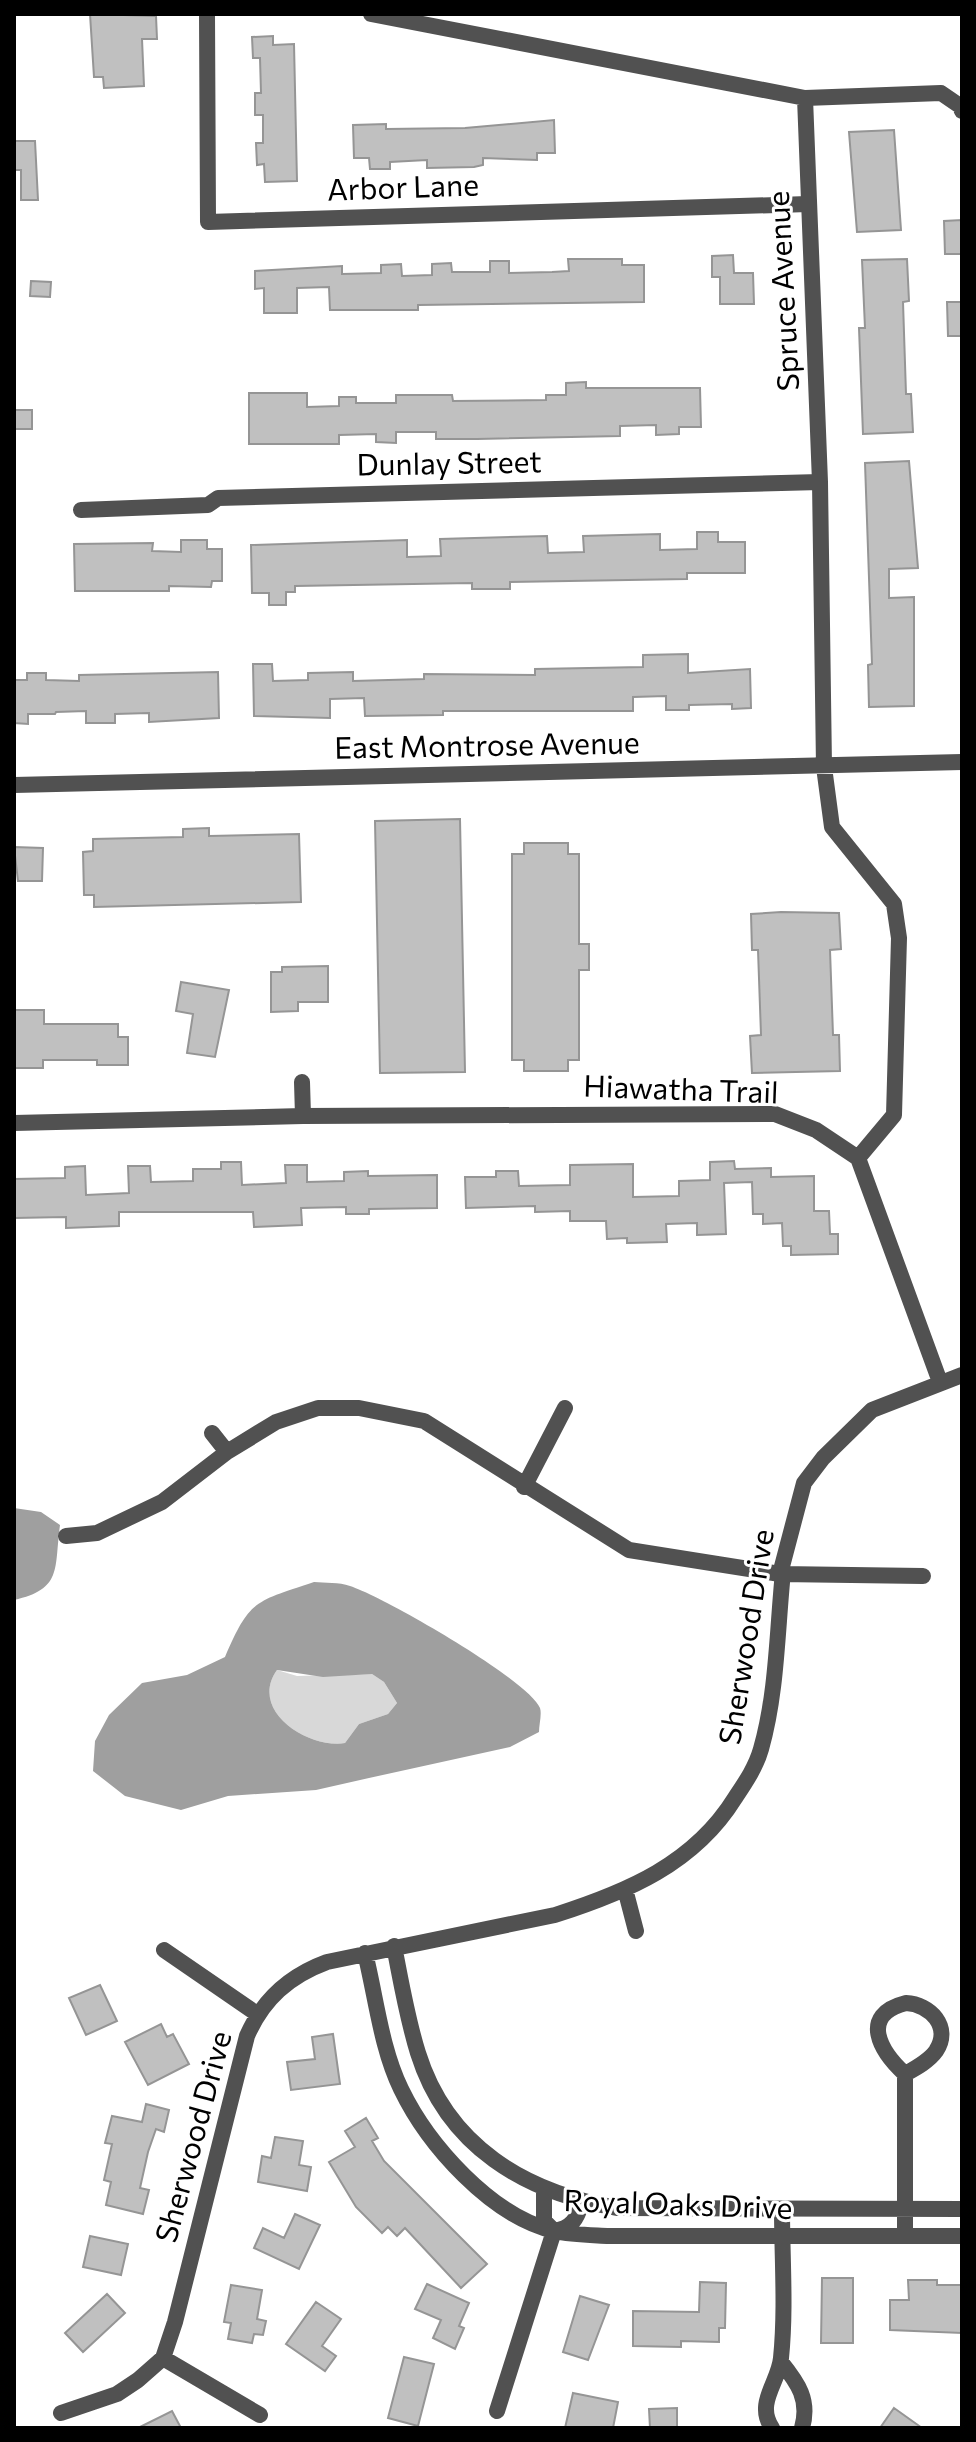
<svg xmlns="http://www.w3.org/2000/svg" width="976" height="2442" viewBox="0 0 976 2442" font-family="Commissioner,sans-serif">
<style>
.green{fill:#d8d8d8}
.water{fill:#9f9f9f;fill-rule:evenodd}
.building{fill:#c0c0c0;stroke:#959595;stroke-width:2}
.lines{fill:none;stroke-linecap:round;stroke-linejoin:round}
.minor{stroke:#515151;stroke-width:16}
.labels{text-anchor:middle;stroke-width:6;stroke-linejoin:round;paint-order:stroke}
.street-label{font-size:30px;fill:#000;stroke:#fff}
</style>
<rect width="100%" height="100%" fill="#fff"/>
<path class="green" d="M277 1670 297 1676 372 1674 384 1682 397 1703 388 1714 359 1724 345 1743C309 1749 248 1711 277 1670Z"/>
<path class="water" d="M14 1508 41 1512 60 1525C54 1569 63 1589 14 1600Z
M314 1582C325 1583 339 1582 350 1586 382 1596 529 1680 540 1708 542 1714 539 1725 539 1732L510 1747 369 1778 316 1790 228 1796 181 1810 125 1796 93 1771 95 1741 109 1715 142 1683 187 1675 225 1657C250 1599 255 1602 314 1582ZM277 1670 323 1677 372 1674 384 1682 397 1703 388 1714 359 1724 345 1743C309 1749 248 1711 277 1670Z"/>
<path class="building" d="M90 14 156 16 157 39H142L144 86 104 88 103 77H94Z
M273 36V45L294 44 297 181 265 182 264 164 257 165 256 143H263V115H255V93H261L260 58H253L252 37Z
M554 120 555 153H537V160L483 158V165L474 167 427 168V160L390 162V169H370L369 158H354L353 125 386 124V129L465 128Z
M894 130 901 230 857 232 849 132Z
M14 141H35L38 200H21V170H15Z
M962 220V254H945L944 221Z
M733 255 734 273H753L754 304H720V277H712V256Z
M568 259H622V265H644V302L418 305V310H330L329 287 297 288V313H264V288L255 289V271L342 266V274L381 273V265L401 264 402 276 432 275V264L451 263 452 272H490V261H509V273L552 272 569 271Z
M907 259 909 301 903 302 906 394H911L913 432 863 434 859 328H865L862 260Z
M31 281 51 282 50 297 30 296Z
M947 302H962V336H948Z
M586 382V388H700L701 427H679V434L656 435V425L620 426V436L477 439H436V432H396V443L376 442V434L339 435V444H249V393H307V407L339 406V397H356V403H396V395H452L453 401 546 400V395H566V383Z
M14 410H32V429H14Z
M909 461 918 568 889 569V598L914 597V706L869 707 868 665 872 664 865 463Z
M697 532H718V542H745V573H687V579L510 582V589H472V583L295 586V592H286V605H269V593H252L251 545 407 540V557L441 556 440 539 547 536 548 553 584 552 583 536 660 534V550L697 549Z
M181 540H207V549H222V581H212L211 587 169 586V591H75L74 544 153 543 152 551 181 552Z
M688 654V673L750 669 751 708 732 709V704L689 705V710H666V696L633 697V711H443V715L365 716 364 698 330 699V718L254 716 253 664H272L273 681 308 680V673L353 672V681L424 679V674L535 675V669L643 667V655Z
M218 672 219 718 149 722V713L115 714V723H86V711L56 712 55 714H28V724L14 723V680H27V673H46V680L79 681V675Z
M460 819 465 1072 380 1073 375 821Z
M209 828V836L299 834 301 902 94 907V895H84L83 852 93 851V839L183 837V829Z
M524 843H568V854H579V944H589V970H579V1060H568V1071H524V1060H512V854H524Z
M14 847 43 848 42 881H18Z
M781 912 839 913 841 949 830 950 833 1035H839L840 1071 752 1073 750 1036 761 1035 758 950H752L751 914Z
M328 966V1002H298V1011L271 1012V972H282V967Z
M181 982 229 990 215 1057 187 1053 193 1014 176 1011Z
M14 1010H44V1024H118V1037H128V1065H97V1060H43V1068H14Z
M734 1161 735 1169 771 1168V1177L814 1176V1211H829L830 1234H838V1254L791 1255V1246H783L782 1223 763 1224V1214H753L752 1182 724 1183 726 1234 697 1235V1223L666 1224 667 1242 627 1243V1238L607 1239 606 1221H570V1211L535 1212V1206L466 1208 465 1177H496V1171H518L519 1186 570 1185V1165L633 1164V1197L679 1196V1181L710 1180V1162Z
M221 1162H241L242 1185 286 1183 285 1165H307V1182L344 1181V1172L368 1171V1176L437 1175V1208L369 1209V1214H346V1207L301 1208 302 1225 254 1227 253 1212H119V1226L66 1228V1217L14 1218V1179L65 1178V1167L85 1166 86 1195 129 1193 128 1166H150L151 1182 193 1181V1169H221Z
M100 1985 117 2021 86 2035 69 1998Z
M161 2024 167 2037 173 2034 189 2064 148 2085 125 2042Z
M333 2034 340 2084 291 2090 287 2062 315 2059 312 2037Z
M146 2104 169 2110 164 2132 156 2129 148 2152 140 2188 149 2190 143 2214 106 2205 111 2182 104 2180 112 2144 105 2143 112 2116 142 2122Z
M366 2118 378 2138 372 2141 384 2161 487 2264 461 2288 405 2228 397 2236 388 2227 382 2233 356 2207 329 2162 355 2147 345 2131Z
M275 2137 303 2141 299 2165 311 2167 307 2191 258 2182 262 2156 271 2158Z
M295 2214 320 2225 299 2269 254 2248 263 2228 284 2238Z
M90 2236 128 2244 121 2275 83 2267Z
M822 2278H853V2343H821Z
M908 2280H937V2285H962V2333L890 2330V2300H909Z
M700 2282 726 2283 725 2328H719V2342L681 2341V2347L633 2346V2311L699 2312Z
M427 2284 469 2303 459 2326 464 2328 455 2349 433 2338 441 2320 415 2309Z
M231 2285 262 2290 257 2319 266 2321 263 2335 254 2334 252 2343 228 2339 231 2323 224 2322Z
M107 2294 125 2313 83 2352 65 2333Z
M580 2296 609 2305 588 2360 563 2352Z
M316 2302 341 2319 322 2346 336 2356 325 2371 286 2344Z
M404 2357 434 2364 418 2426 388 2418Z
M573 2393 618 2402 613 2428H565Z
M677 2408V2428H650L649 2409Z
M894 2408 922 2428H880Z
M172 2411 181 2428H138Z"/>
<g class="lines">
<path class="minor" d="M207 14 208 222 808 204
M371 14 805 98 941 93 960 106 962 111
M805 98 820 482 824 767 832 827 894 904 899 938 894 1115 858 1158
M81 510 208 505 218 498 820 482
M14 785 962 762
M302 1082 303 1116
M14 1123 303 1116 775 1114 816 1130 858 1158 940 1382
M212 1433 227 1452
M524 1487 565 1408
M66 1536 97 1533 162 1502 227 1452 276 1422 318 1408H359L424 1421 629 1550 780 1574
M780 1574 804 1483 823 1458 872 1410 962 1375
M780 1574 923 1576
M625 1889 636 1931
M394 1946C401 1981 407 2018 418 2053 447 2146 525 2193 618 2208L962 2209
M164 1950 257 2014
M365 1953C376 1997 381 2048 401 2089 428 2145 491 2216 554 2231 572 2235 592 2235 609 2236H962
M906 2003C930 2004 952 2027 936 2051 929 2061 916 2068 905 2074 881 2052 858 2015 906 2003Z
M544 2190V2221L554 2231C572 2228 577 2219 582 2202
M905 2235V2074
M163 2358 260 2415
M781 2362C798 2383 810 2400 802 2428
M497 2411 554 2231
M61 2413 117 2394 138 2380 163 2358 175 2322 247 2036C263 1999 289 1976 327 1962L555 1915C627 1892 694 1864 735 1798 745 1783 756 1767 761 1749 777 1693 777 1631 783 1572
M772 2428C755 2403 779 2382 781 2358 786 2309 782 2258 782 2209"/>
</g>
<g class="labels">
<g class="street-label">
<text transform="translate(403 188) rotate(-2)" y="10">Arbor Lane</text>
<text transform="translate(784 291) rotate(-93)" y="10">Spruce Avenue</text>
<text transform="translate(449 464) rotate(-1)" y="10">Dunlay Street</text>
<text transform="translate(487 746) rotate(-1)" y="10">East Montrose Avenue</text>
<text transform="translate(681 1090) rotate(2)" y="10">Hiawatha Trail</text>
<text transform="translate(747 1637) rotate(-81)" y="10">Sherwood Drive</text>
<text transform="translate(194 2137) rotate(-75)" y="10">Sherwood Drive</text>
<text transform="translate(678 2205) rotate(2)" y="10">Royal Oaks Drive</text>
</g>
</g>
<rect width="976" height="2442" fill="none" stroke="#000000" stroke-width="32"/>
</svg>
